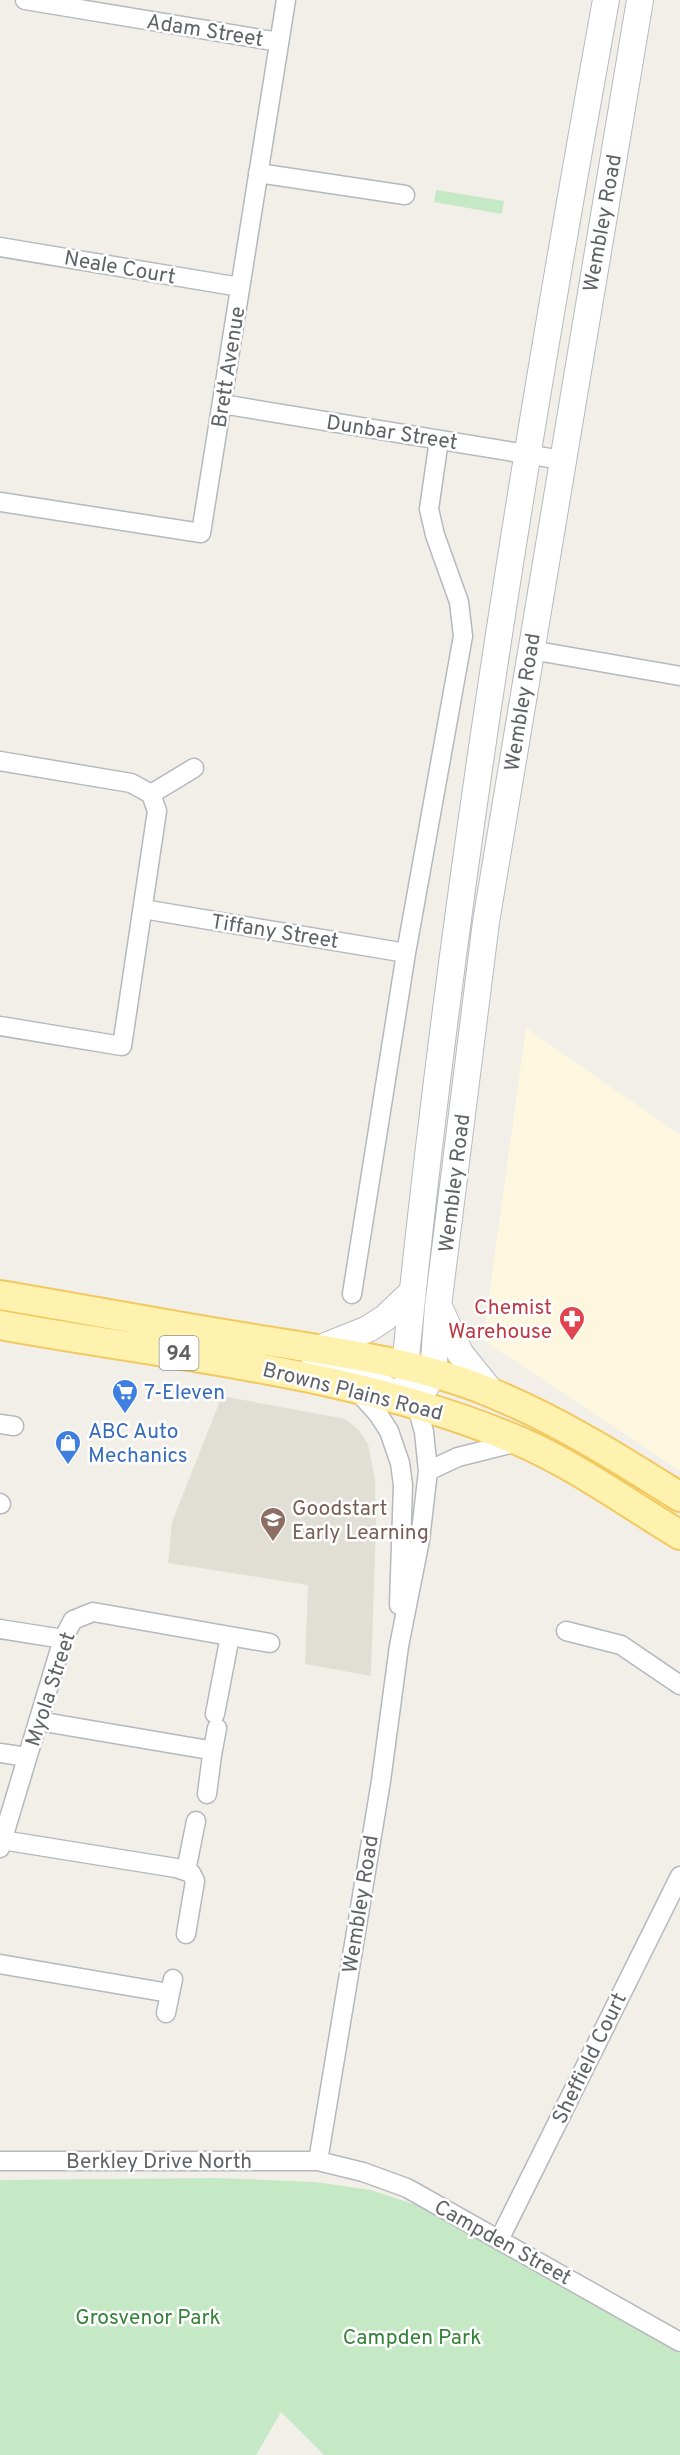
<svg xmlns="http://www.w3.org/2000/svg" width="680" height="2455" viewBox="0 0 680 2455" font-family="Overpass,sans-serif">
<style>
.commercial{fill:#fef7e0}
.education{fill:#e1ded6}
.green{fill:#c5e8c5}
.lines{fill:none;stroke-linecap:round;stroke-linejoin:round}
.street-casing{stroke:#b5b8bc;stroke-width:21}
.secondary-casing{stroke:#b6babf;stroke-width:28}
.primary-casing{stroke:#f2c960;stroke-width:32}
.street{stroke:#fff;stroke-width:18}
.secondary{stroke:#fff;stroke-width:26}
.primary{stroke:#fff2af;stroke-width:28}
.labels{text-anchor:middle;stroke-width:5;stroke-linejoin:round;paint-order:stroke}
.shield{fill:#fff;stroke:#8f9295;stroke-width:1.5}
.shield-label{font-size:20px;font-weight:bold;fill:#5f6368}
.street-label{font-size:21px;fill:#5f6368;stroke:#fff}
.health-label{font-size:21px;fill:#be3a42;stroke:#fff;text-anchor:end}
.shop-label{font-size:21px;fill:#366cbe;stroke:#fff;text-anchor:start}
.education-label{font-size:21px;fill:#785e54;stroke:#fff;text-anchor:start}
.park-label{font-size:21px;fill:#348238;stroke:#fff}
</style>
<rect width="100%" height="100%" fill="#f1efe8"/>
<path class="commercial" d="M526 1028 680 1135V1471L483 1340Z"/>
<path class="education" d="M222 1396 345 1419 358 1429 368 1444 375 1480 376 1521 371 1676 305 1664 308 1585 168 1563 172 1522Z"/>
<path class="green" d="M436 190 504 201 502 214 434 202Z
M217 2178 315 2182 371 2190 416 2205 680 2354V2455H324L281 2412 256 2455H0V2180Z"/>
<g class="lines">
<defs>
<path id="street" d="M25 0 279 42
M258 173 405 195
M0 247 240 287
M222 404 562 460
M0 502 201 533 286 0
M531 650 680 676
M0 761 131 783 151 794 157 811 122 1046 0 1026
M151 794 194 768
M143 909 406 953
M352 1294 406 953 463 636 459 602 435 535 429 509 439 440
M357 1391 378 1414 389 1431 400 1463 403 1485 399 1605
M0 1424 14 1426
M428 1471 458 1457 518 1442
M0 1503 1 1504
M0 1629 63 1639
M566 1631 621 1645 680 1685
M215 1714 230 1636
M38 1721 209 1750 212 1755 207 1794
M0 1753 27 1757
M212 1755 217 1728
M2 1840 176 1868 191 1873 195 1881 186 1934
M0 1848 63 1639 73 1620 93 1612 270 1643
M186 1871 196 1821
M0 1964 169 1993
M166 2013 173 1979
M0 2161H318L363 2172 407 2188 680 2342
M318 2161 381 1781 399 1646 420 1540 428 1471 424 1432 416 1403
M499 2240 680 1876"/>
<path id="secondary" d="M440 1309 460 1353 492 1393
M318 1349 368 1329 385 1318 412 1292
M315 1360 351 1370 391 1392
M411 1386 405 1366 407 1347C453 895 525 446 606 0
M416 1403 433 1374 438 1306 486 922 640 0"/>
<path id="primary" d="M0 1295C85 1309 170 1326 255 1339 335 1352 418 1362 494 1394 559 1421 620 1459 680 1497
M0 1325C175 1357 354 1371 519 1441 575 1465 627 1503 680 1535"/>
</defs>
<use href="#street" class="street-casing"/>
<use href="#secondary" class="secondary-casing"/>
<use href="#primary" class="primary-casing"/>
<use href="#street" class="street"/>
<use href="#secondary" class="secondary"/>
<use href="#primary" class="primary"/>
</g>
<defs>
<symbol id="pharmacy-pin" viewBox="-11 -11 22 30"><path d="M0 17L-7.5 6A9.5 9.5 0 1 1 7.5 6Z" fill="#e0444e" stroke="#fff"/><path d="M-2-6h4v4h4v4h-4v4h-4v-4h-4v-4h4Z" fill="#fff"/></symbol>
<symbol id="supermarket-pin" viewBox="-11 -11 22 30"><path d="M0 17L-7.5 6A9.5 9.5 0 1 1 7.5 6Z" fill="#3f7fe0" stroke="#fff"/><path d="M-6-5.5h2.5l.6 2H6L4.5 2H-2.5L-4.4-4H-6ZM-1.5 3.2a1.3 1.3 0 1 0 .1 0ZM3 3.2a1.3 1.3 0 1 0 .1 0Z" fill="#fff"/></symbol>
<symbol id="shop-pin" viewBox="-11 -11 22 30"><path d="M0 17L-7.5 6A9.5 9.5 0 1 1 7.5 6Z" fill="#3f7fe0" stroke="#fff"/><path d="M-5-2.5h2.3a2.7 3.5 0 0 1 5.4 0H5L5.5 6h-11ZM-1.5-2.5h3a1.5 2.3 0 0 0-3 0Z" fill="#fff"/></symbol>
<symbol id="school-pin" viewBox="-11 -11 22 30"><path d="M0 17L-7.5 6A9.5 9.5 0 1 1 7.5 6Z" fill="#8d6e63" stroke="#fff"/><path d="M0-5L7-2L0 1L-7-2ZM-4 1L0 2.5L4 1V4Q0 6-4 4Z" fill="#fff"/></symbol>
</defs>
<g fill-rule="evenodd">
<use href="#pharmacy-pin" x="557" y="1304" width="30" height="40"/>
<use href="#supermarket-pin" x="110" y="1377" width="30" height="40"/>
<use href="#shop-pin" x="53" y="1428" width="30" height="40"/>
<use href="#school-pin" x="258" y="1505" width="30" height="40"/>
</g>
<g class="labels">
<rect class="shield" x="159.5" y="1336" width="39" height="34" rx="4.5"/>
<g class="shield-label">
<text x="179" y="1360">94</text>
</g>
<g class="street-label">
<text transform="translate(205 30) rotate(9)" y="7">Adam Street</text>
<text transform="translate(602 223) rotate(-80)" y="7">Wembley Road</text>
<text transform="translate(120 267) rotate(10)" y="7">Neale Court</text>
<text transform="translate(228 367) rotate(-81)" y="7">Brett Avenue</text>
<text transform="translate(392 432) rotate(9)" y="7">Dunbar Street</text>
<text transform="translate(522 702) rotate(-81)" y="7">Wembley Road</text>
<text transform="translate(275 931) rotate(9)" y="7">Tiffany Street</text>
<text transform="translate(454 1183) rotate(-83)" y="7">Wembley Road</text>
<text transform="translate(353 1391) rotate(14)" y="7">Browns Plains Road</text>
<text transform="translate(50 1689) rotate(-72)" y="7">Myola Street</text>
<text transform="translate(360 1904) rotate(-81)" y="7">Wembley Road</text>
<text transform="translate(589 2058) rotate(-64)" y="7">Sheffield Court</text>
<text x="159" y="2168">Berkley Drive North</text>
<text transform="translate(503 2242) rotate(29)" y="7">Campden Street</text>
</g>
<g class="health-label">
<text x="552" y="1314">Chemist<tspan x="552" dy="24">Warehouse</tspan></text>
</g>
<g class="shop-label">
<text x="144" y="1399">7-Eleven</text>
<text x="88" y="1438">ABC Auto<tspan x="88" dy="24">Mechanics</tspan></text>
</g>
<g class="education-label">
<text x="292" y="1515">Goodstart<tspan x="292" dy="24">Early Learning</tspan></text>
</g>
<g class="park-label">
<text x="148" y="2324">Grosvenor Park</text>
<text x="412" y="2344">Campden Park</text>
</g>
</g>
</svg>
